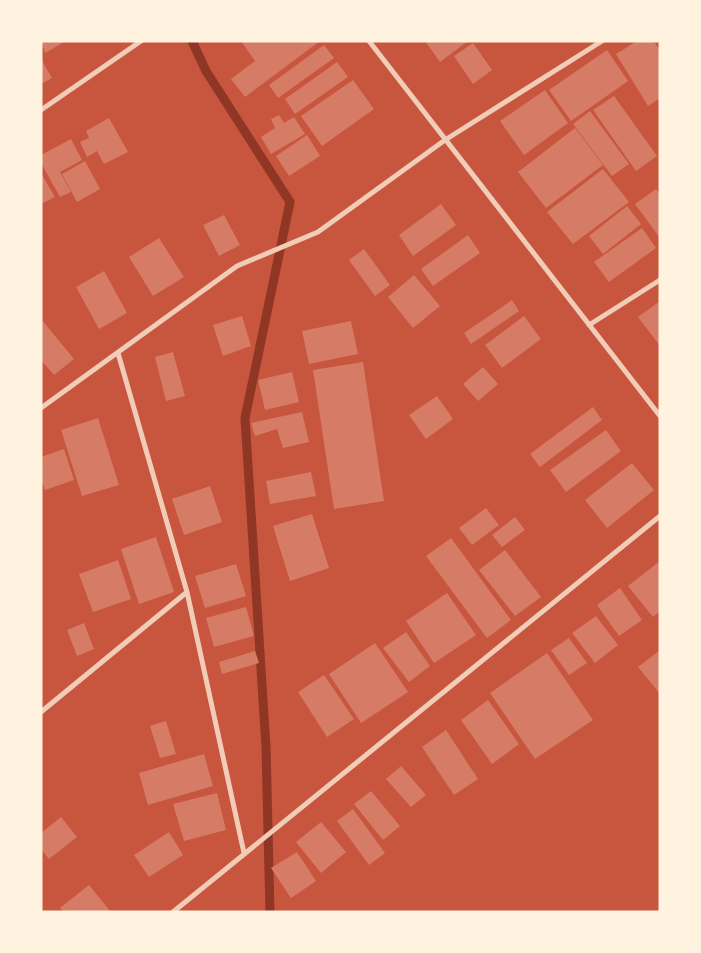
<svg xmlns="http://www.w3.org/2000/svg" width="701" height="953" viewBox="0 0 701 953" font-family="Karla,sans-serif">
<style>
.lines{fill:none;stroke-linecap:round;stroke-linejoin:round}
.stream{stroke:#8f3625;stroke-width:9}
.building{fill:#d67c66}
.minor{stroke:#f1ccb7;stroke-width:5}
</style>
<rect width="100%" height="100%" fill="#c8553d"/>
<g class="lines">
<path class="stream" d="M192 41 206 71 290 202 245 418 266 747 270 912"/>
</g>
<path class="building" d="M41 41H66L45 53Z
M241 41H320L245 97 231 79 255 61Z
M425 41H468L440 62Z
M637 41H654L660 51V98L648 106 616 54Z
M473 43 492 70 473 84 454 56Z
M324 45 334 58 278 98 269 85Z
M607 50 628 81 571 121 549 90Z
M41 59 52 78 41 84Z
M337 62 348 77 295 114 285 99Z
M353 80 374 109 322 146 301 116Z
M545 90 568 123 524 155 500 121Z
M614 96 657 156 636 171 593 110Z
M590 111 629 164 612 176 573 124Z
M279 115 284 123 294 117 305 134 271 154 261 137 275 128 271 119Z
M109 118 128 152 104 164 97 151 87 157 80 142 89 138 86 131Z
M575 128 603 165 546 208 518 172Z
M307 135 320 156 289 176 276 156Z
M71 139 82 160 60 172 71 192 60 197 41 163V155Z
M85 161 100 189 77 202 62 174Z
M603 169 629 202 573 244 547 212Z
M41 173 55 197 41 204Z
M656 189 660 194V238L635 204Z
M441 204 456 225 413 256 399 235Z
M627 206 641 224 603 254 589 236Z
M224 215 240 245 219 256 203 225Z
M642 228 656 248 609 282 594 262Z
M468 235 480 253 433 286 421 269Z
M159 238 184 277 153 296 129 257Z
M364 249 390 285 375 296 349 260Z
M104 271 127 313 99 329 76 287Z
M414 275 440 306 413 328 388 297Z
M512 300 519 311 471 344 464 333Z
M660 301V346L638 317Z
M242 316 251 346 223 356 213 325Z
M524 316 541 339 502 368 485 345Z
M41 319 74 359 54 375 41 360Z
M351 321 358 354 309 364 302 331Z
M173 352 185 396 166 401 155 357Z
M363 362 384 501 334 509 313 370Z
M483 367 498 384 478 401 463 384Z
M292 372 299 402 265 410 258 380Z
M437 396 453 419 426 439 409 415Z
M593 407 602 420 540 467 530 454Z
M302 412 309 442 283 448 277 429 255 436 251 423Z
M98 418 119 485 82 496 61 430Z
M606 430 621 451 566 492 550 470Z
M64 449 74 480 45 490 41 479V457Z
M632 463 654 490 607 528 585 500Z
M311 472 316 496 270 504 266 481Z
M210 486 222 522 184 535 172 499Z
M486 508 499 525 472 545 459 528Z
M312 514 329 568 290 581 273 526Z
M515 517 525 530 502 547 492 535Z
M156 537 174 592 139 604 121 549Z
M451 538 511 620 487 638 426 556Z
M505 550 541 597 515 616 479 570Z
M118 560 131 599 93 612 79 574Z
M660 561V611L653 617 628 586Z
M236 564 246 596 205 608 195 576Z
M620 588 642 620 619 636 597 605Z
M447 593 476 635 434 663 406 621Z
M246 607 254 636 214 647 206 618Z
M596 616 618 645 595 663 572 633Z
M84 623 94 649 77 656 67 630Z
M406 632 430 666 409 682 383 648Z
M569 638 587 663 569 675 551 650Z
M375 643 408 692 361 723 329 674Z
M660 650V694L638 667Z
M255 651 259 663 222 674 219 662Z
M547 653 593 720 535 759 490 693Z
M324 675 354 719 327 737 298 692Z
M488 700 519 744 492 764 461 720Z
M166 721 176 754 160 758 150 726Z
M446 730 478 779 454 795 422 747Z
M204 754 213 786 148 805 139 773Z
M401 766 426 795 411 807 386 779Z
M371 791 400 826 383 840 354 804Z
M217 793 226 830 184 841 173 804Z
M353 809 385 853 369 865 337 821Z
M61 817 77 837 49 859 41 849V833Z
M321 822 346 852 321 873 296 842Z
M169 832 183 855 149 877 134 855Z
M297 852 316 881 291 898 271 868Z
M89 885 111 912H63L60 908Z"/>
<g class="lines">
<path class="minor" d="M369 41 660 416
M41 110 141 41
M589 325 660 280
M41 408 237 266 318 232 445 140 602 41
M187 592 244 853
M41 712 187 592 118 353
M173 912 660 516"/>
</g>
<rect width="701" height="953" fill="none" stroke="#fff3e0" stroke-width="85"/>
</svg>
